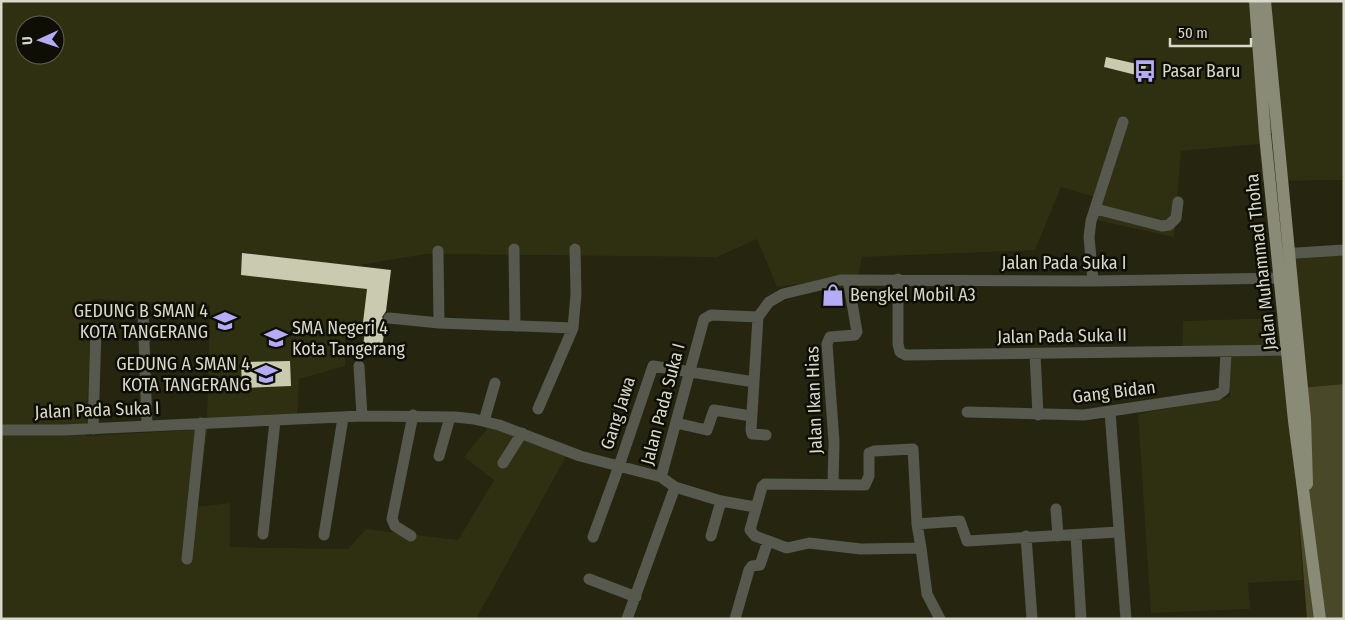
<svg xmlns="http://www.w3.org/2000/svg" width="1345" height="620" viewBox="0 0 1345 620" font-family="'Fira Sans Condensed',sans-serif">
<style>
.built{fill:#2f2f12;fill-rule:evenodd}
.green{fill:#49492a}
.building{fill:#c9cab0}
.lines{fill:none;stroke-linecap:round;stroke-linejoin:round}
.street{stroke:#57584e;stroke-width:11}
.primary{stroke:#8a8b76;stroke-width:12}
.labels{text-anchor:middle;stroke-width:5;stroke-linejoin:round;paint-order:stroke}
.poi-label{font-size:18px;fill:#d8d8cb;stroke:#0e0e05;text-anchor:start}
.street-label{font-size:18px;fill:#d8d8cb;stroke:#0e0e05}
</style>
<rect width="100%" height="100%" fill="#252510"/>
<path class="built" d="M1 1H1344V180L1262 181 1259 144 1181 151 1174 237 1091 219 1098 198 1061 187 1035 250 862 257 858 276 777 287 757 239 717 257 426 254 360 265 391 270 382 349 363 346 362 331 345 325V366L299 379 297 416 207 419 210 305 92 299 86 436 208 429 196 507 230 503V547L348 549 366 529 458 540 494 480 464 457 491 424 568 453 476 619H1ZM25 25H55V55H25Z
M1344 249V384L1289 389 1303 580 1248 583 1250 609 1151 613 1138 414 1230 397 1229 357H1182L1183 321 1278 318 1271 256Z"/>
<path class="green" d="M1344 384V619H1307L1289 389Z"/>
<path class="building" d="M1106 57 1146 66 1144 77 1104 67Z
M242 253 391 270 386 311 382 317 385 324 382 349 363 346 365 332 362 331 367 289 241 275Z
M290 361 291 386 242 388 241 362Z"/>
<g class="lines">
<path class="street" d="M1096 209 1162 226 1169 225 1176 218 1178 202
M514 249 515 326
M1281 254 1344 250
M898 279V344L900 352 906 355 1296 350
M1093 281 1089 237 1091 221 1123 122
M143 311 147 426
M758 317 751 430 752 434 766 435
M389 318 439 323 438 251
M439 323 573 328
M1035 354 1038 415
M359 366 362 416
M538 409 573 328 576 294 575 249
M967 412 1084 415 1217 395 1224 390 1226 352
M1110 412 1126 619
M484 421 495 383
M676 423 707 430 714 410 751 416
M93 429 96 328
M1 430H63L362 416 455 417 474 419 499 425 580 456 661 477 675 487 627 619
M439 456 450 417
M503 463 522 433
M661 477 704 319 711 315 758 317 769 302 783 294 841 280 1093 281 1280 278
M833 485 834 442 827 344 830 337 855 335 857 332 848 280
M675 487 721 501 755 507
M1056 509 1058 536
M917 524 913 449 874 451 869 453V476L865 485 765 484 762 487 750 530 755 536 787 548 809 543 861 549 921 548 917 524 960 521 967 541 1118 532
M263 534 275 421
M324 535 343 418
M411 536 395 526 392 519 413 415
M711 536 721 501
M1026 536 1032 619
M1076 536 1081 619
M593 537 619 466 653 366 754 382
M921 548 927 594 940 619
M187 559 201 423
M589 579 636 597
M735 619 749 570 752 566 760 565 768 541"/>
<path class="primary" d="M1255 1 1265 135 1294 421 1320 619
M1265 1 1305 419 1307 484"/>
</g>
<defs>
<symbol id="bus-bare" viewBox="-9 -9 18 18"><path d="M-5-6H5V4H4V6H2V4H-2V6H-4V4H-5ZM-3.5-4V0h7V-4ZM-3.5 1.2v1.5H-2V1.2ZM2 1.2v1.5H3.5V1.2Z" fill="#b5acf8" stroke="#0e0e05" stroke-width="2.5" paint-order="stroke"/></symbol>
<symbol id="shop-bare" viewBox="-9 -9 18 18"><path d="M-5-2.5h2.3a2.7 3.5 0 0 1 5.4 0H5L5.5 6h-11ZM-1.5-2.5h3a1.5 2.3 0 0 0-3 0Z" fill="#b5acf8" stroke="#0e0e05" stroke-width="2.5" paint-order="stroke"/></symbol>
<symbol id="school-bare" viewBox="-9 -9 18 18"><path d="M0-5L7-2L0 1L-7-2ZM-4 1L0 2.5L4 1V4Q0 6-4 4Z" fill="#b5acf8" stroke="#0e0e05" stroke-width="2.5" paint-order="stroke"/></symbol>
</defs>
<g fill-rule="evenodd">
<use href="#bus-bare" x="1129" y="55" width="32" height="32"/>
<use href="#shop-bare" x="817" y="279" width="32" height="32"/>
<use href="#school-bare" x="209" y="305" width="32" height="32"/>
<use href="#school-bare" x="260" y="322" width="32" height="32"/>
<use href="#school-bare" x="250" y="358" width="32" height="32"/>
</g>
<g class="labels">
<g class="poi-label">
<text x="1162" y="77">Pasar Baru</text>
<text x="850" y="301">Bengkel Mobil A3</text>
<text x="208" y="317" text-anchor="end">GEDUNG B SMAN 4<tspan x="208" dy="21">KOTA TANGERANG</tspan></text>
<text x="292" y="334">SMA Negeri 4<tspan x="292" dy="21">Kota Tangerang</tspan></text>
<text x="250" y="370" text-anchor="end">GEDUNG A SMAN 4<tspan x="250" dy="21">KOTA TANGERANG</tspan></text>
</g>
<g class="street-label">
<text transform="translate(1261 262) rotate(-96)" y="6">Jalan Muhammad Thoha</text>
<text x="1064" y="269">Jalan Pada Suka I</text>
<text transform="translate(1062 336) rotate(-1)" y="6">Jalan Pada Suka II</text>
<text transform="translate(1114 392) rotate(-7)" y="6">Gang Bidan</text>
<text transform="translate(814 400) rotate(-92)" y="6">Jalan Ikan Hias</text>
<text transform="translate(663 404) rotate(-75)" y="6">Jalan Pada Suka I</text>
<text transform="translate(97 410) rotate(-2)" y="6">Jalan Pada Suka I</text>
<text transform="translate(618 413) rotate(-72)" y="6">Gang Jawa</text>
</g>
</g>
<rect width="1345" height="620" fill="none" stroke="#d8d8cb" stroke-width="5"/>
<g transform="translate(40 40) rotate(267)"><circle r="24" fill="#0e0e05" stroke="#5f5f54"/>
<path d="M0-4L9 19L0 12L-9 19Z" fill="#b5acf8"/>
<text y="-8" font-size="14" font-weight="bold" text-anchor="middle" fill="#d8d8cb">U</text>
</g>
<path d="M1170 38v8h81v-8" fill="none" stroke="#d8d8cb" stroke-width="2.5"/>
<text x="1178" y="38" font-size="15" fill="#d8d8cb" stroke="#0e0e05" stroke-width="4" paint-order="stroke">50 m</text>
</svg>
